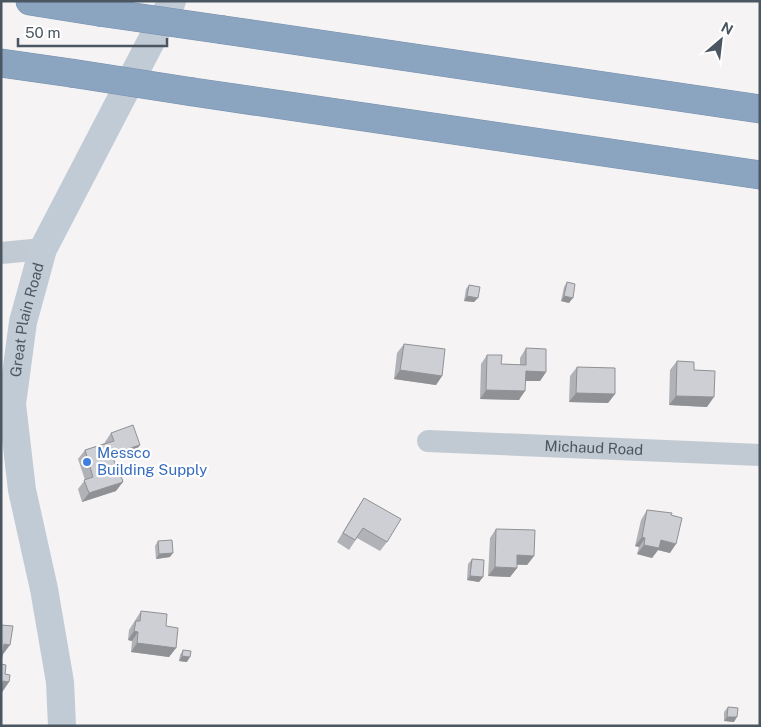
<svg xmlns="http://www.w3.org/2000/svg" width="761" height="727" viewBox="0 0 761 727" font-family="'Public Sans',sans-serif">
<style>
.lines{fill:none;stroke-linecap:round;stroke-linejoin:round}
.highway-casing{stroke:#7690ad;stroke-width:29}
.street{stroke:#c1cad2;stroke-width:22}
.secondary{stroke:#c1cbd6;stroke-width:28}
.highway{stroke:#8ba5c1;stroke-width:28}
.highway-bridge-casing{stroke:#7690ad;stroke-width:29;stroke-linecap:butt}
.highway-bridge{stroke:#8ba5c1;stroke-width:28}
.wall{fill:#b0b2b7}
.shaded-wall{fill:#909195}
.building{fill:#cdcfd5;stroke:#909195}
.shop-dot{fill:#3f7fe0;stroke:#fff;stroke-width:2}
.labels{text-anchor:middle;stroke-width:4.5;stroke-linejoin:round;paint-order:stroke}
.street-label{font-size:15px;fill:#4a5661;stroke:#fff}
.shop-label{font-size:15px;fill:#366cbe;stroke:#fff;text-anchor:start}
</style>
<rect width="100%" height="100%" fill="#f5f3f3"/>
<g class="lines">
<defs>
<path id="highway" d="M30 1 99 12
M224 30 760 109
M1 63 71 73
M193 92 760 175"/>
</defs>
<use href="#highway" class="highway-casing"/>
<g class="street">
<path d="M1 253 43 249"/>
<path id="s1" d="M428 441 760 455"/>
</g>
<path class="secondary" id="s2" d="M62 726 60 682 44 589 22 490 12 404 23 322 43 249 172 1"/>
<use href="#highway" class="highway"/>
<defs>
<path id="highway-bridge" d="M99 12 224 30
M71 73 193 92"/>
</defs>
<use href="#highway-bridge" class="highway-bridge-casing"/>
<use href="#highway-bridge" class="highway-bridge"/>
</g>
<path class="wall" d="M567 282 569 303 561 301 564 287Z
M469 285 474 302 464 301 466 289Z
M404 344 442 376 436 385 394 379 397 353Z
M526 348 546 372 540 381H526L519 400 480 399 481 364 487 355 501 364 520 365V358Z
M677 361 694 370 707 407 669 405 670 370Z
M577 367 615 394 608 403 569 402 570 376Z
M111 433 140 445 133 454 114 460 116 491 82 502 78 489 85 480 78 459 85 450 105 443V442Z
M364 498 387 542 380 551 357 538 349 550 337 542 358 507Z
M647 510 670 553 658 550 652 558 637 554 639 547 635 546 641 520Z
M496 529 534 556 527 565H517V568L510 577 488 576 490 538Z
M158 541 170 557 156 559 155 546Z
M472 559 483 577 479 582 467 580 468 564Z
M141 611 166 626 176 648 169 657 131 652 132 641 128 640 129 630Z
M183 650 187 662 179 661 180 655Z
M728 707 734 722 724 721V712Z"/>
<path class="shaded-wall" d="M467 296 478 298 474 302 464 301Z
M564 296 573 298 569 303 561 301Z
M400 370 442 376 436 385 394 379Z
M526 371 546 372 540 381H519Z
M486 390 525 391 519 400 480 399Z
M576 393 615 394 608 403 569 402Z
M676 396 714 397 707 407 669 405Z
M140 445 133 454 106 463 112 454Z
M123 482 116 491 82 502 89 493Z
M642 537 645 538 639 547 635 546Z
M661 540 676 544 670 553 658 550 652 558 637 554 644 545Z
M173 553 170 557 156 559 159 554Z
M517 555 534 556 527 565 511 564Z
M495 567 517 568 510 577 488 576Z
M470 576 483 577 479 582 467 580Z
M134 631 138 632 132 641 128 640Z
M137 643 176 648 169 657 131 652Z
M4 644 10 645 1 657Z
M182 656 190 657 187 662 179 661Z
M3 681 9 682 1 694V684Z
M727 717H737L734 722 724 721Z"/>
<path class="building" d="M567 282 575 284 573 298 564 296Z
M469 285 480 287 478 298 467 296Z
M404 344 445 349 442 376 400 370Z
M526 348 546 349V372L526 371 525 391 486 390 487 355H502L501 364 526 365Z
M677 361 694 362V370L715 371 714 397 676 396Z
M577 367 615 368V394L576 393Z
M133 425 140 445 112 454 117 470 119 469 123 482 89 493 84 480 93 477 85 450 114 441 111 433Z
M364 498 401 519 387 542 363 528 355 540 343 533Z
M647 510 672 513 671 515 682 518 676 544 661 540 659 548 644 545 645 538 642 537Z
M496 529 535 530 534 556 517 555V568L495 567Z
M172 540 173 553 159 554 158 541Z
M472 559 484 560 483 577 470 576Z
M141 611 167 614 166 626 178 628 176 648 137 643 138 632 134 631 136 621H140Z
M1 625 13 626 10 645 4 644 1 662Z
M183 650 191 651 190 657 182 656Z
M1 664 6 665 5 674 10 675 9 682 3 681 1 691Z
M728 707 738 708 737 717H727Z"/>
<circle class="shop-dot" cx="87" cy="462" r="5"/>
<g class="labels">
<g class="street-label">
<text dy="5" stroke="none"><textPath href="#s2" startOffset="412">Great Plain Road</textPath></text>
<text dy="5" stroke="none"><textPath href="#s1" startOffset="166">Michaud Road</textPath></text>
</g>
<g class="shop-label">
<text x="97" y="458">Messco<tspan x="97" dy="17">Building Supply</tspan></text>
</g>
</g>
<rect width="761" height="727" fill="none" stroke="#4a5661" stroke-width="5"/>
<g transform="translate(721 40) rotate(28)" stroke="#ffffff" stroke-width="4" paint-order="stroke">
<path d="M0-4L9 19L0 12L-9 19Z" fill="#4a5661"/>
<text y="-8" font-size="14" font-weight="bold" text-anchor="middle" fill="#4a5661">N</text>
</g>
<path d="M18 38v8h149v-8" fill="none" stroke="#4a5661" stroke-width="2.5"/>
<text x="25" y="38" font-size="15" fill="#4a5661" stroke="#ffffff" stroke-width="4" paint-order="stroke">50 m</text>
</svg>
